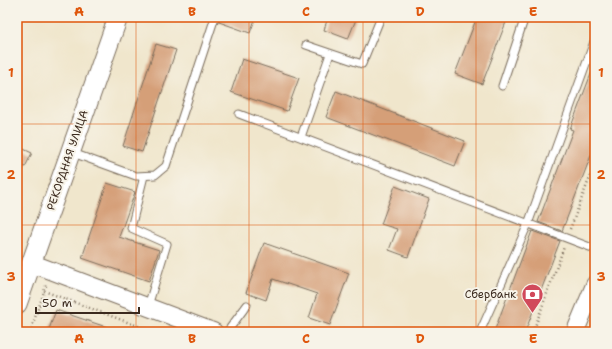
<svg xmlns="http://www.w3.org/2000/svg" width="612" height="349" viewBox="0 0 612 349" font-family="'Shantell Sans',sans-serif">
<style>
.building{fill:#d59f78}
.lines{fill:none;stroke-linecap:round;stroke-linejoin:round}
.service-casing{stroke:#7a6c5b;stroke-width:9}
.tertiary-casing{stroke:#7a6c5b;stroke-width:19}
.secondary-casing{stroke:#7a6c5b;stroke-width:21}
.path{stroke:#7a6c5b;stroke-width:2.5;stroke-dasharray:1 3;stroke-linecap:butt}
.service{stroke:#fff;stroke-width:7}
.tertiary{stroke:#fff;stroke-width:17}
.secondary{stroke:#fff;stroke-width:19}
.grid{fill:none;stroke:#df570d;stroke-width:1;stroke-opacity:0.55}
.labels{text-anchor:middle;stroke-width:4;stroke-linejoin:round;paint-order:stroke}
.street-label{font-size:11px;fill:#3b2a1e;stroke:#f7f3e8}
.poi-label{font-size:11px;fill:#3b2a1e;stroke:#f7f3e8;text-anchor:end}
.neatline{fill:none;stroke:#df570d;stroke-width:1.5}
.grid-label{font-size:13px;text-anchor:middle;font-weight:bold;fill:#df570d}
</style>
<rect width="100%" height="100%" fill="#f7f3e8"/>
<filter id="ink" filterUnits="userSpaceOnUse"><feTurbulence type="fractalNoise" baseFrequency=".025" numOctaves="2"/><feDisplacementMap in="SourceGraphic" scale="8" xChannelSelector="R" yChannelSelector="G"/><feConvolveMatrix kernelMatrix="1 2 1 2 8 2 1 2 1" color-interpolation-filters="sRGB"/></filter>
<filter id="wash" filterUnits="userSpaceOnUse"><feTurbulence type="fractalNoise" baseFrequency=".012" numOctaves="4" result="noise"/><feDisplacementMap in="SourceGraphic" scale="16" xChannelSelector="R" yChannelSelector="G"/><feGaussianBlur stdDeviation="0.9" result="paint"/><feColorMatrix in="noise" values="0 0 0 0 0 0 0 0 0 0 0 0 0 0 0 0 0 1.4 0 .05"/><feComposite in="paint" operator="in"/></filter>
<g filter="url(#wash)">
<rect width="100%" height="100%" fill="#f0e6cc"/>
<g id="blocks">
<path class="building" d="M220 17H256L250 33 219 22Z
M328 17H357L348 39 324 30Z
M477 17H508L482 84 455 74Z
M156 44 176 50 142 152 123 146Z
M242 59 299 78 287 111 231 92Z
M594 66 595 145 562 231 538 222 573 130 570 129Z
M336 91 465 141 455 166 326 117Z
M17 146 32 153 25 167 17 163Z
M107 183 135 192 119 237 159 250 149 281 82 258Z
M395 186 429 199 408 257 389 250 397 229 381 224Z
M532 231 560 241 525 332H494Z
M264 243 349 273 330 325 309 318 317 294 273 279 266 300 246 293Z
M56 310 115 330 114 332H48Z"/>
</g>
</g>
<g filter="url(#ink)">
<use href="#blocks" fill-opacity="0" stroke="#7a6c5b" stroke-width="1"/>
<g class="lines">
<defs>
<path id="service" d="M306 45 362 64 381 17
M502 86 525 17
M239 114 595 249
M301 137 330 54
M70 152 136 176 155 175 166 166 215 17
M144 176 131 228 167 244 148 306
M227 332 247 305
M480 332 528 224 595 39"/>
<path id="tertiary" d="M31 263 214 332
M575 332 595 284"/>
<path id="secondary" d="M17 304 118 17"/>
</defs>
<use href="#service" class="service-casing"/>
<use href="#tertiary" class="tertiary-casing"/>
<use href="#secondary" class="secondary-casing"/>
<path class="path" d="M570 229 595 164
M44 291 154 332
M30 332 47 283
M533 332 564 247"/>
<use href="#service" class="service"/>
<use href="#tertiary" class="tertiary"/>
<use href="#secondary" class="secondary"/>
</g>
</g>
<path class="grid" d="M136 17V332M249 17V332M363 17V332M476 17V332M17 124H595M17 225H595"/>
<defs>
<symbol id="bank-pin" viewBox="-11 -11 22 30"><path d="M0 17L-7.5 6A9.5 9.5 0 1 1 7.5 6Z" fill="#d1495b" stroke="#f7f3e8"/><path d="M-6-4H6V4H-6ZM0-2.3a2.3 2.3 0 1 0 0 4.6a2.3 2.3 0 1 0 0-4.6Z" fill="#fff"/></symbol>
</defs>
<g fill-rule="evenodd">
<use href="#bank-pin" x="520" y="282" width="25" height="34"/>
</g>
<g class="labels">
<g class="street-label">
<text transform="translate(67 160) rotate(-71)" y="4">РЕКОРДНАЯ УЛИЦА</text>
</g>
<g class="poi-label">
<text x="516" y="298">Сбербанк</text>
</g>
</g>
<rect width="612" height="349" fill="none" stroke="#f7f3e8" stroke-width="44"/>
<path d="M36 307v6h103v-6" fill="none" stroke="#3b2a1e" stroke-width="2"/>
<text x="42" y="307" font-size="12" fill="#3b2a1e" stroke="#f7f3e8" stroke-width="3" paint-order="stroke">50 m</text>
<rect x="22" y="22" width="568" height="305" class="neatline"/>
<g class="grid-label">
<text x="79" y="16">A</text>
<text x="192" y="16">B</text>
<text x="306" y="16">C</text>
<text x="420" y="16">D</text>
<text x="533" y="16">E</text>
<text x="11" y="77">1</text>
<text x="601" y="77">1</text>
<text x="11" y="179">2</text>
<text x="601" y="179">2</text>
<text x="11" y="281">3</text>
<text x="601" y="281">3</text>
<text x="79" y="343">A</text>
<text x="192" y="343">B</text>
<text x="306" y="343">C</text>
<text x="420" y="343">D</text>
<text x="533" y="343">E</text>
</g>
</svg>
